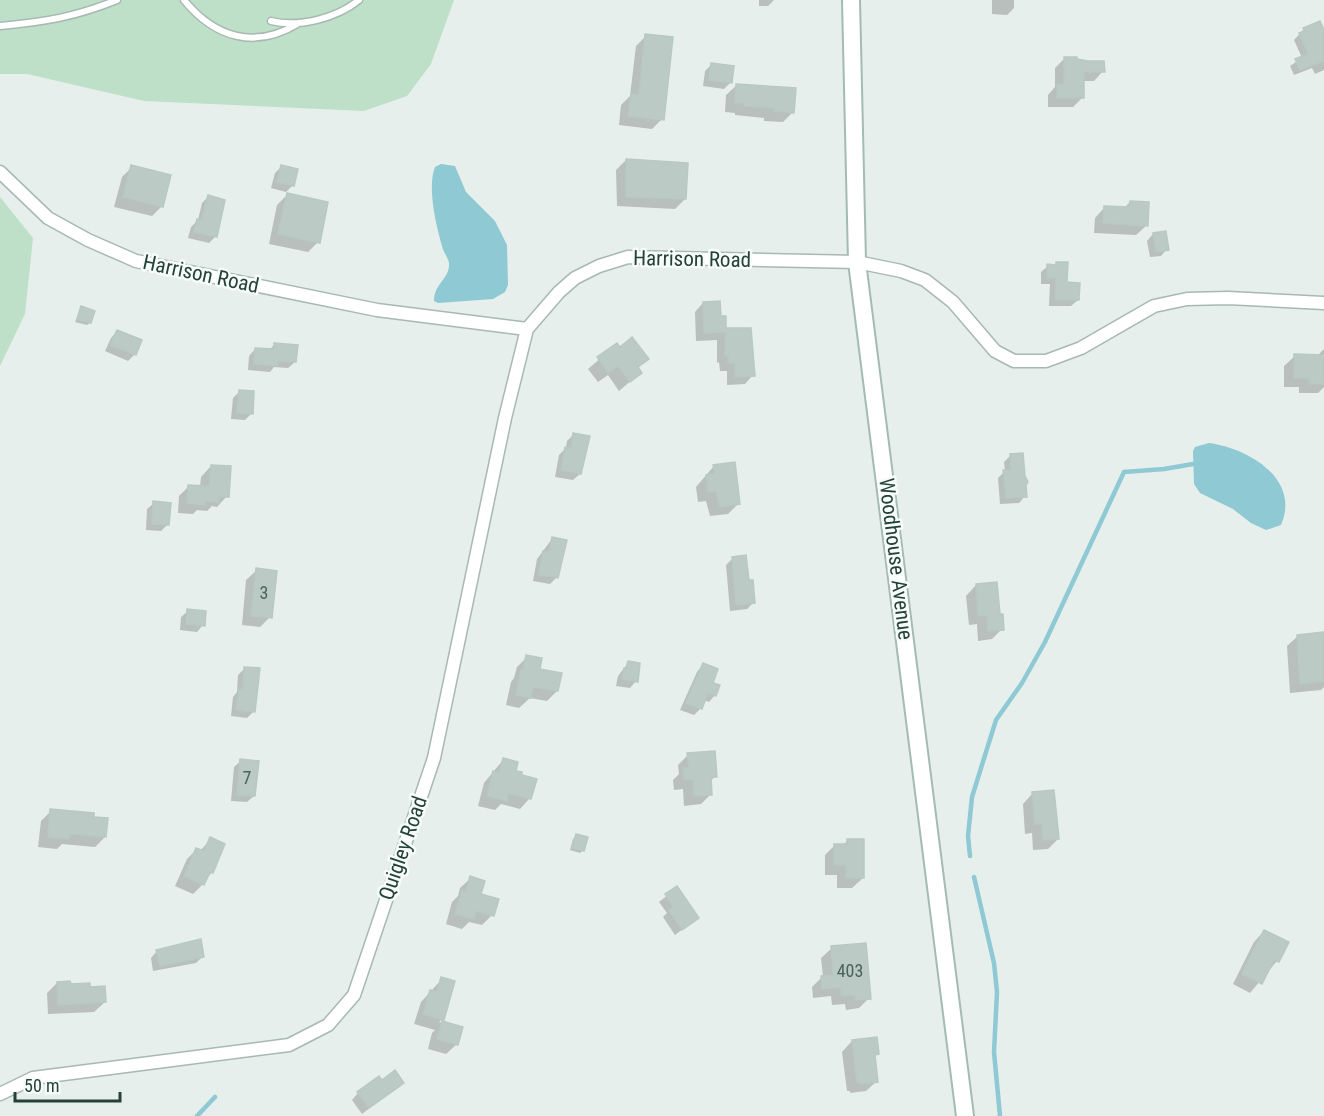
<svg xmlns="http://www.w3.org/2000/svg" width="1324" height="1116" viewBox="0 0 1324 1116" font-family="'Roboto Condensed',sans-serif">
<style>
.green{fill:#bfe0c8}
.water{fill:#8ec9d4}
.shadow{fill:#0003}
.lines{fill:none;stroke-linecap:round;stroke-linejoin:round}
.stream{stroke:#8ec9d4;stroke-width:4.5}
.building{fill:#bbcac4;stroke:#b8c9c2;stroke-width:1.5}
.service-casing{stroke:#a8b8b2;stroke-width:9}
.minor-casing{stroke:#a8b8b2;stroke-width:15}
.secondary-casing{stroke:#a4bbb3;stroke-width:20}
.service{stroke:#fff;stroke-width:6}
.minor{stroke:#fff;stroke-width:12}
.secondary{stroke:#fff;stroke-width:16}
.labels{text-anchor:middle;stroke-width:5;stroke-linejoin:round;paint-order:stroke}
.number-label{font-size:18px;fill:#4a645c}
.street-label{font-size:21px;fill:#24423a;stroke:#f7fbf9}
</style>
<rect width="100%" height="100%" fill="#e6efeb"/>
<path class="green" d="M0 0H454L431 64 407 96 364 111 144 101 27 74H0Z
M0 197 33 238 25 314 0 366Z"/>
<path class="water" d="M441 164 455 166 466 192 495 221 507 245 508 285 505 292 493 299 438 303 434 301C434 283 450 279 449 263 448 257 443 252 442 246 436 225 427 187 435 167Z
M1209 443C1248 448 1301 479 1281 525L1266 530 1251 523 1233 509 1200 493 1194 484 1193 451 1195 447Z"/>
<path class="shadow" d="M742 0H774L768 6H759V0Z
M992 0H1014V8L1007 15 992 14Z
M1304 29 1324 34V70L1315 74 1312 68 1294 75 1290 66 1302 58 1294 40Z
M646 36 662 119 652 129 619 125 621 105 630 96 636 46Z
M1065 58 1103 71 1094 81H1082V98L1073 107H1048V95L1055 87V68Z
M711 65 730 83 724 89 703 86 705 71Z
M737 85 793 112 783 122 764 121V118L735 115V113L725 112 726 95Z
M626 160 685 199 675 209 617 206 616 170Z
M132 167 162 206 152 216 114 207 122 177Z
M281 167 293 185 286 192 271 188 275 173Z
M287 195 318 242 308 252 269 244 277 205Z
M208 197 216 236 209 243 188 238 191 227 198 220 202 203Z
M1130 202 1147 225 1136 235 1094 233 1095 218 1105 207 1124 208Z
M1153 234 1167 249 1161 256 1150 257 1147 241Z
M1057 263 1066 284 1078 300 1071 306H1049L1050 284H1041V272L1048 266H1054Z
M703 303 720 318 725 330 753 375 745 384 727 385V371H720L719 362 717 363V340L696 341 695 312Z
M81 308 90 323 87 325 75 322Z
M117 331 135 354 128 361 105 351 111 338Z
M275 344 295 362 288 368 274 367 270 372 248 370 249 356 255 349 269 350Z
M616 345 619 349 647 359 637 369 640 373 619 391 608 375 598 382 588 369Z
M1324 349V387L1318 393H1299V387H1284V366L1295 356H1317Z
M239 392 252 413 245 420 231 419 233 398Z
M574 434 580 474 573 480 555 477 559 455 566 448 567 441Z
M1010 456 1025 496 1019 503 1000 504 998 478 1005 471 1004 462Z
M211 466 227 496 217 507 212 506 207 511 197 510 193 514 178 513 179 496 189 486 200 487 201 477Z
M714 466 738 504 728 514 710 516 706 501 698 502 696 487Z
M154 503 168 524 161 531 146 530 147 509Z
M552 539 556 578 550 584 533 581 537 559Z
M733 558 748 582 754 602 747 609 730 611 726 565Z
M257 570 270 617 260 627 242 625 246 580Z
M976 585 998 615 1002 629 992 639 978 641 977 624 969 625 966 596Z
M188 611 203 625 197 632 180 630 181 617Z
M1324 633V687L1321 690 1290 693 1287 646 1298 636Z
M527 657 557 691 547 701 530 698 519 708 506 705 511 682 514 678 517 667Z
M628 663 636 681 630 688 616 686 618 676Z
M703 665 715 695 709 702 704 700 701 708 694 715 680 710 697 672Z
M245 668 254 711 247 718 231 716 233 697 237 692 238 675Z
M688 755 715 776 710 782 711 794 701 804 684 806 683 789 674 790 673 780 679 774 678 765Z
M503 760 514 772 530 798 520 809 501 804 495 810 478 806 484 783Z
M241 761 254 796 247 802 231 801 234 767Z
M1033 793 1058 839 1048 849 1033 850 1032 833 1025 834 1023 804Z
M51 811 93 818 105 837 95 847 62 844 57 849 38 847 41 821Z
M576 836 583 850 580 853 570 850 573 839Z
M211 839 212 872 203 884 193 894 175 886 187 859 197 849 200 851Z
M848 840 863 878 852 888H837V875H825V855L835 845H843Z
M471 878 492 915 482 925 469 922 462 929 446 924 452 902 458 896 460 888Z
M677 888 697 918 675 935 663 917 667 913 659 902Z
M1264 931 1277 961 1250 993 1233 984 1254 942Z
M832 948 869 998 859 1008 846 1010 845 1004 832 1005 831 996 813 998 812 987 823 976 821 958Z
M157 951 202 957 196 963 153 971 151 958Z
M442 979V1019L439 1022 461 1028 457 1044 446 1054 428 1049 432 1033 435 1030 414 1024 421 1002Z
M57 983 88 988 105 1002 94 1012 48 1014 47 993Z
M852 1041 878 1053 874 1058 877 1081 866 1091 850 1093V1091H847L842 1052Z
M381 1082 402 1083 362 1114 352 1100 358 1093Z"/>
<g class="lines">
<path class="stream" d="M970 856 968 836 972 797 996 720 1022 683 1045 642 1124 472 1164 469 1193 464
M974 877 994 963 997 992 994 1052 1000 1116
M197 1116 215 1097"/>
</g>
<path class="building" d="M1320 21 1324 30V61L1300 70 1295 59 1308 54 1299 33 1305 31 1303 28Z
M645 34 673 37 664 120 628 116 631 94 639 95Z
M1064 57H1077V59L1088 61H1104L1105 72H1084V98H1057V84H1064Z
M711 63 734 66 732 83 709 80Z
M736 84 796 88 794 113 774 111V108L744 106V103H735Z
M626 159 688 163 686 199 626 197Z
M131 165 171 175 163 207 123 197Z
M281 165 298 169 294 186 277 182Z
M287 193 328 202 320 243 278 234Z
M208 195 225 200 217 237 194 232 197 219 202 220Z
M1130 201 1149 202 1148 226 1103 223 1104 206 1129 207Z
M1166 231 1169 250 1156 252 1153 233Z
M1056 262H1068L1067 282 1080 283 1079 300H1055L1056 278H1047V264L1056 265Z
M720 301 721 316H726V328H751L755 376 735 377V363H728V354L725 355V332L704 333 703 302Z
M81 306 95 311 91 323 77 319Z
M117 330 142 340 136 355 110 345Z
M632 337 649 359 638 367 642 373 630 382 618 366 608 373 597 357 617 343 620 347Z
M274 343 298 345 296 362 278 361V366L254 364 255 348 274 349Z
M1294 354 1324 355V384H1309V378H1294Z
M239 390 254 391 253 414 237 413Z
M573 433 590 436 581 474 561 470 565 447 571 448Z
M1023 453 1025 476 1028 482 1026 485 1027 497 1006 498 1003 470H1011L1010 454Z
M735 462 740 504 720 507 716 491 708 492 706 475 715 474 713 465Z
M211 465 231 466 229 497H219V502L205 501V505L187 503 188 485 209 486Z
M153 501 171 503 169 525 152 524Z
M552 537 567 540 558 578 539 575 543 551 549 552Z
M746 555 749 580H753L755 603 736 605 732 557Z
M256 568 277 571 272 618 251 616Z
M997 582 1000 614H1003L1004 630 988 631 987 615 978 616 976 584Z
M187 609 206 611 205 626 186 624Z
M1324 632V681L1300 684 1297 635Z
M526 655 542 658 540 669 562 673 558 691 533 687 531 698 516 695 521 670H523Z
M628 661 640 663 638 682 622 679 624 668H626Z
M703 663 718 669 713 683 720 685 716 696 708 693 702 709 686 703Z
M244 667 260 668 255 712 236 710 239 689H243Z
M715 751 717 777H711L712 795 694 796 693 779 684 780 683 768H689L687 753Z
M503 758 518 762 516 771 522 772V775L537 779 531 799 508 793 507 801 487 796 493 771 499 773Z
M240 759 259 761 255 796 237 795Z
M1054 790 1059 839 1043 840 1042 824H1035L1032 792Z
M50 809 94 813V817L108 818 106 837 70 834 69 839 48 837Z
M576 834 588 837 584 851 572 848Z
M210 837 225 844 213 873 210 872 204 885 184 876 196 848 204 851Z
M847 839H864V878H846V865H834V844H847Z
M470 876 485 881 481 894 499 899 494 916 476 911 474 919 455 914 462 890 466 892Z
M677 886 699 918 682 930 669 910 673 907 665 894Z
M1264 930 1289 942 1279 962 1274 960 1262 984 1242 974Z
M201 939 204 957 160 966 156 950Z
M866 943 871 999 855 1000V995L841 996V987L822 989 821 976 833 975 831 946Z
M441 977 455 981 444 1020 423 1014 430 990 437 992Z
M70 981 71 984 90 983V987L105 986 106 1002 58 1005 57 982Z
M442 1021 463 1027 458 1045 437 1039Z
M877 1037 879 1054 875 1055 878 1082 860 1084 859 1082H857L852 1040Z
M395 1070 404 1083 369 1108 357 1092 379 1076 382 1080Z"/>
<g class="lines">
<defs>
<path id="service" d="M184 0C215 38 255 50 299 23
M271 21C299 28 337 18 359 0
M0 26C44 22 75 17 117 0"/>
<path id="minor" d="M0 172 48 218 88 240 136 261 377 310 527 329
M0 1094 33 1078 289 1045 328 1025 354 995 434 758 505 418 527 329 559 292 575 278 599 266 628 257 857 262 901 271 925 280 953 302 995 351 1014 361H1046L1081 348 1154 306 1187 299 1228 298 1324 303"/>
<path id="secondary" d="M851 0 857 262 965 1116"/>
</defs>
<use href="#service" class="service-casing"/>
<use href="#minor" class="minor-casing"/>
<use href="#secondary" class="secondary-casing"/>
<use href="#service" class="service"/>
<use href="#minor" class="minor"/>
<use href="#secondary" class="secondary"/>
</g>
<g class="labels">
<g class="number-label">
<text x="264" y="599">3</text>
<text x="247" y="784">7</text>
<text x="850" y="977">403</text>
</g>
<g class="street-label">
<text transform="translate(692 259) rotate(1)" y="7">Harrison Road</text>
<text transform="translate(201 274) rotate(12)" y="7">Harrison Road</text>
<text transform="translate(896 559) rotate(83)" y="7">Woodhouse Avenue</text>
<text transform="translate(403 848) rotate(-71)" y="7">Quigley Road</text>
</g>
</g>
<path d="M15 1092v9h105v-9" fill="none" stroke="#24423a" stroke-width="3"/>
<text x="24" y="1092" font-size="18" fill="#24423a" stroke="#f7fbf9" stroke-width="4.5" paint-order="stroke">50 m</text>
</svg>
